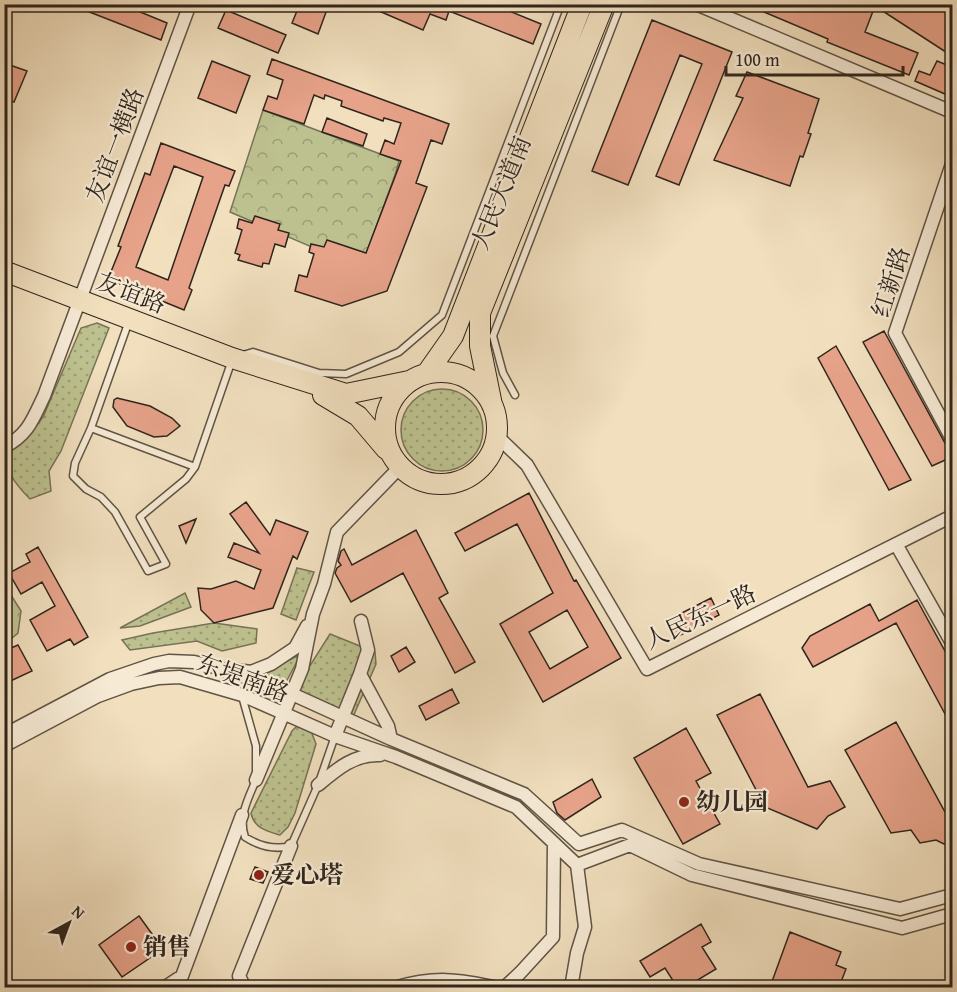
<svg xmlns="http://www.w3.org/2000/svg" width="957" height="992" viewBox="0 0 957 992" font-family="'Gentium Book Plus','Noto Serif SC',serif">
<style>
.grass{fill:url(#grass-dots);stroke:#767356;stroke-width:1.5}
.forest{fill:url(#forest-crowns);stroke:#767356;stroke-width:1.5}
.building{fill:#e7a38a;stroke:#2f251c;stroke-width:1.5;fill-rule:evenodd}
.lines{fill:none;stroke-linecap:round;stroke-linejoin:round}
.service-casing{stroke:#605444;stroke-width:9}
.minor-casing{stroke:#605444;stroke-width:15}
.primary-casing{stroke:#2f251c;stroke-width:22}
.service{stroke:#f6ead5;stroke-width:6}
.minor{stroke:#f6ead5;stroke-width:12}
.primary{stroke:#f1dfbe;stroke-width:20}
.poi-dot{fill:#8f2418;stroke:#f6ead5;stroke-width:2}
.labels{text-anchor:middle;stroke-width:4.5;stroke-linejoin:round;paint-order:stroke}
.street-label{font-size:24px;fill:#2f251c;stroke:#f6ead5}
.poi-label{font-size:24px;font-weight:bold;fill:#2f251c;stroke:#f6ead5;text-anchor:start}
</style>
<defs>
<pattern id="grass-dots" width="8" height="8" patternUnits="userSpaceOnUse" patternTransform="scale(1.5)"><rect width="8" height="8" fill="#bdc18f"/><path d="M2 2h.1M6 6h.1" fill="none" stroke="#9a9d74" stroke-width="1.8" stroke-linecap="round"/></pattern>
<pattern id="forest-crowns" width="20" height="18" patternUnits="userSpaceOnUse" patternTransform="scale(1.5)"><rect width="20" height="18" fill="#bdc18f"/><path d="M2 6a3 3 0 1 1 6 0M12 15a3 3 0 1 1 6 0" fill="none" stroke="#9a9d74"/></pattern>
</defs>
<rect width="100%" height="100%" fill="#f1dfbe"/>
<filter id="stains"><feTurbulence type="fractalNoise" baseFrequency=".00333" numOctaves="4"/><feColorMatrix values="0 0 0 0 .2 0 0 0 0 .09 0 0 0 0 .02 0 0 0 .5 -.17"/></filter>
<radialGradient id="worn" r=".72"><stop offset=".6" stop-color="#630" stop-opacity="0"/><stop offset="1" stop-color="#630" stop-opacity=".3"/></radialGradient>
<path class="grass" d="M97 323 109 328 61 451 49 471 51 491 30 499C19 488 5 471 4 455L34 429 43 417 81 328Z
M401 430a41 41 0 1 1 82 0a41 41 0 1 1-82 0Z
M297 568 314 572 296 620 281 614Z
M185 593 191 607 140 626 120 628Z
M214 623 257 629 256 643 222 651 197 641 130 650 122 640 153 633Z
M330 634 375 652 376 664 349 726 292 694Z
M301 654 285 684 252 679Z
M297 726 311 731 316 744 295 813 288 827 280 835C266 831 254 828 251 813L292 731Z"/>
<path class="forest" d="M263 110 399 161 395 175 361 268 230 212Z
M4 584 21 611 18 633 5 644Z"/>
<path class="building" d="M69 4H121L167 23 161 40Z
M310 4H329L318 34 292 23 299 6 308 10Z
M381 4H492L541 24 533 44 449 11 446 20 430 14 423 30 379 11Z
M745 4H952V56L875 6 865 32 918 53 909 75 827 42 828 39Z
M226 10 286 35 278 53 218 28Z
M652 20 732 52 679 185 656 176 702 64 680 55 628 185 592 171Z
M272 59 449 124 442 144 431 140 416 183 427 187 387 291 342 306 295 291 299 275 307 277 314 254 309 252 311 244 324 247 327 240 366 253 401 161 380 154 385 140 394 144 401 123 384 118 383 121 341 106 342 101 325 95 324 99 314 95 304 124 263 110 268 96 277 99 283 80 267 74Z
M212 61 250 76 236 113 198 98Z
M937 61 952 67V97L915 81 919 71 930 75Z
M4 63 27 71 14 102 4 98Z
M747 72 819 99 808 133 811 134 803 157 800 156 790 186 714 160 743 98 736 96Z
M327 118 367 134 363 146 322 132Z
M161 143 235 171 229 186 225 185 189 288 192 290 184 310 108 279 121 247 118 246 145 173 150 175ZM174 166 203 177 168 280 136 267Z
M255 216 280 224 278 230 289 233 285 247 275 244 269 264 263 263 262 267 238 260 240 255 235 253 242 230 237 228 239 219 252 223Z
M884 331 945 443 952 454V457L932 466 863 342Z
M836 346 911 480 889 490 818 358Z
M117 398 150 406 172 418 180 426 167 436 154 437 127 426 113 407 114 400Z
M529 493 574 581 576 580 621 658 543 702 500 624 553 593 517 524 465 551 455 533ZM567 610 588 647 550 669 529 632Z
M246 502 270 535 276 520 308 532 297 559 293 556 273 608 214 623 201 610 198 588 211 589 236 581 254 589 261 570 228 557 234 543 259 553 230 514Z
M196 519 186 543 179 526Z
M416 530 448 593 439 598 475 662 455 673 403 573 351 602 335 573 337 568 341 565 338 561 341 551 344 549 352 565Z
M38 547 88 637 74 645 70 639 47 651 30 620 55 606 42 582 21 594 9 573 30 562 26 554Z
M711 598 719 615 673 639 666 621Z
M917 600 952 664V727L896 623 813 667 802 648 810 636 870 604 879 621Z
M18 645 32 671 4 684V651Z
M406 647 415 662 399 672 391 656Z
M452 689 459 703 426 720 419 706Z
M760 694 808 787 830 781 845 807 828 816 817 829 765 807 717 715Z
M896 722 952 825V845H946L936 840 920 843 911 830 891 833 845 750Z
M686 728 711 773 696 781 720 824 683 844 634 758Z
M592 779 601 797 565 820 557 813 553 802Z
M255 867 268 872 263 883 250 879Z
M139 916 163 949 122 977 99 945Z
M701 924 711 942 702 947 716 969 686 987H677L665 968 650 977 640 961Z
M790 932 841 952 836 965 846 969 839 987H770Z"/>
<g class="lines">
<defs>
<path id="service" d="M129 321 91 428 195 467 232 360
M243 355 253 352 319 373 346 374 399 352 442 315 561 4
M515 395 503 373 493 336 621 4
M91 428 75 463 73 476 86 489 101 497 115 512 148 571 166 564 140 517 186 479 195 467
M242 696 256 746V770
M256 780C248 799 238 817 245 837 259 846 275 850 291 846L318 785 335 736"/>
<path id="minor" d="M696 4 952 112
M952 164 895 333 952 439
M497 436 527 465 647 669 952 516
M4 447C28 435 33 419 44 396L190 4
M896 544 952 643
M361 621 368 650 360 674 388 726 391 739
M236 670 251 672 271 664 295 648 307 626
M4 735 110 679 154 664 169 661 194 662 219 668 292 694 391 739 524 794 579 844 622 830 699 864 900 909 952 895
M335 736 360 674
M4 746 98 696 131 684 159 678 180 677 242 695 335 736 396 757 516 807 577 865 630 845 692 875 902 928 952 914
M256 780 302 669 313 614 324 584 337 532 400 467
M318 785C337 769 354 754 380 755
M164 988 182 976 242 815
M245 988 239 976 291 846
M394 988C434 976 458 979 498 988
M504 988 520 973 553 937 554 843
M571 988 577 953 585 927 577 865"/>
<path id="primary" d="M4 271 232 358 346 394 409 381
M385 428a56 56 0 1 1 112 0a56 56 0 1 1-112 0Z
M427 373 453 336 582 4
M323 395 358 416 386 449
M492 405 480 346V313L604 4"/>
</defs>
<use href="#service" class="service-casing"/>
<use href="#minor" class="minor-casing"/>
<use href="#primary" class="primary-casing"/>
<use href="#service" class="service"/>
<use href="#minor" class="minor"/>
<use href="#primary" class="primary"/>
</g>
<g class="poi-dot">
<circle cx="684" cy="802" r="6"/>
<circle cx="259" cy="875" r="6"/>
<circle cx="131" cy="947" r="6"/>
</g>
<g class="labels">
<g class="street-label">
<text transform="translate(115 145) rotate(-69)" y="8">友谊一横路</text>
<text transform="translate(501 193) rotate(-68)" y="8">人民大道南</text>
<text transform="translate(891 282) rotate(-72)" y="8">红新路</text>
<text transform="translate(131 293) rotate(21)" y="8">友谊路</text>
<text transform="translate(700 617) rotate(-25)" y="8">人民东一路</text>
<text transform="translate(243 678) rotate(20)" y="8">东堤南路</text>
</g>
<g class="poi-label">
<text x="696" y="810">幼儿园</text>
<text x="271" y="883">爱心塔</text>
<text x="143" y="955">销售</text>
</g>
</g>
<rect width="957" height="992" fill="none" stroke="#f1dfbe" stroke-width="24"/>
<rect x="6" y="6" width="945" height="980" fill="none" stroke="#2f251c" stroke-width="3"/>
<rect x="12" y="12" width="933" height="968" fill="none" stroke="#2f251c" stroke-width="1.5"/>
<g transform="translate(69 923) rotate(41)" stroke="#f6ead5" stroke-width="4.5" paint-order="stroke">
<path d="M0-4.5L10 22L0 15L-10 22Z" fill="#2f251c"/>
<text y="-9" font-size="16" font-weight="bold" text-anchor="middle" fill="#2f251c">N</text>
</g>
<path d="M726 66v9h177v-9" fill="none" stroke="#2f251c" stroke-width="3"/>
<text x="735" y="66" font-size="18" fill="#2f251c" stroke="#f6ead5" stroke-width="4.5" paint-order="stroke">100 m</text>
<rect width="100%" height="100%" filter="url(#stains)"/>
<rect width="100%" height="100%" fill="url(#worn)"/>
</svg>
